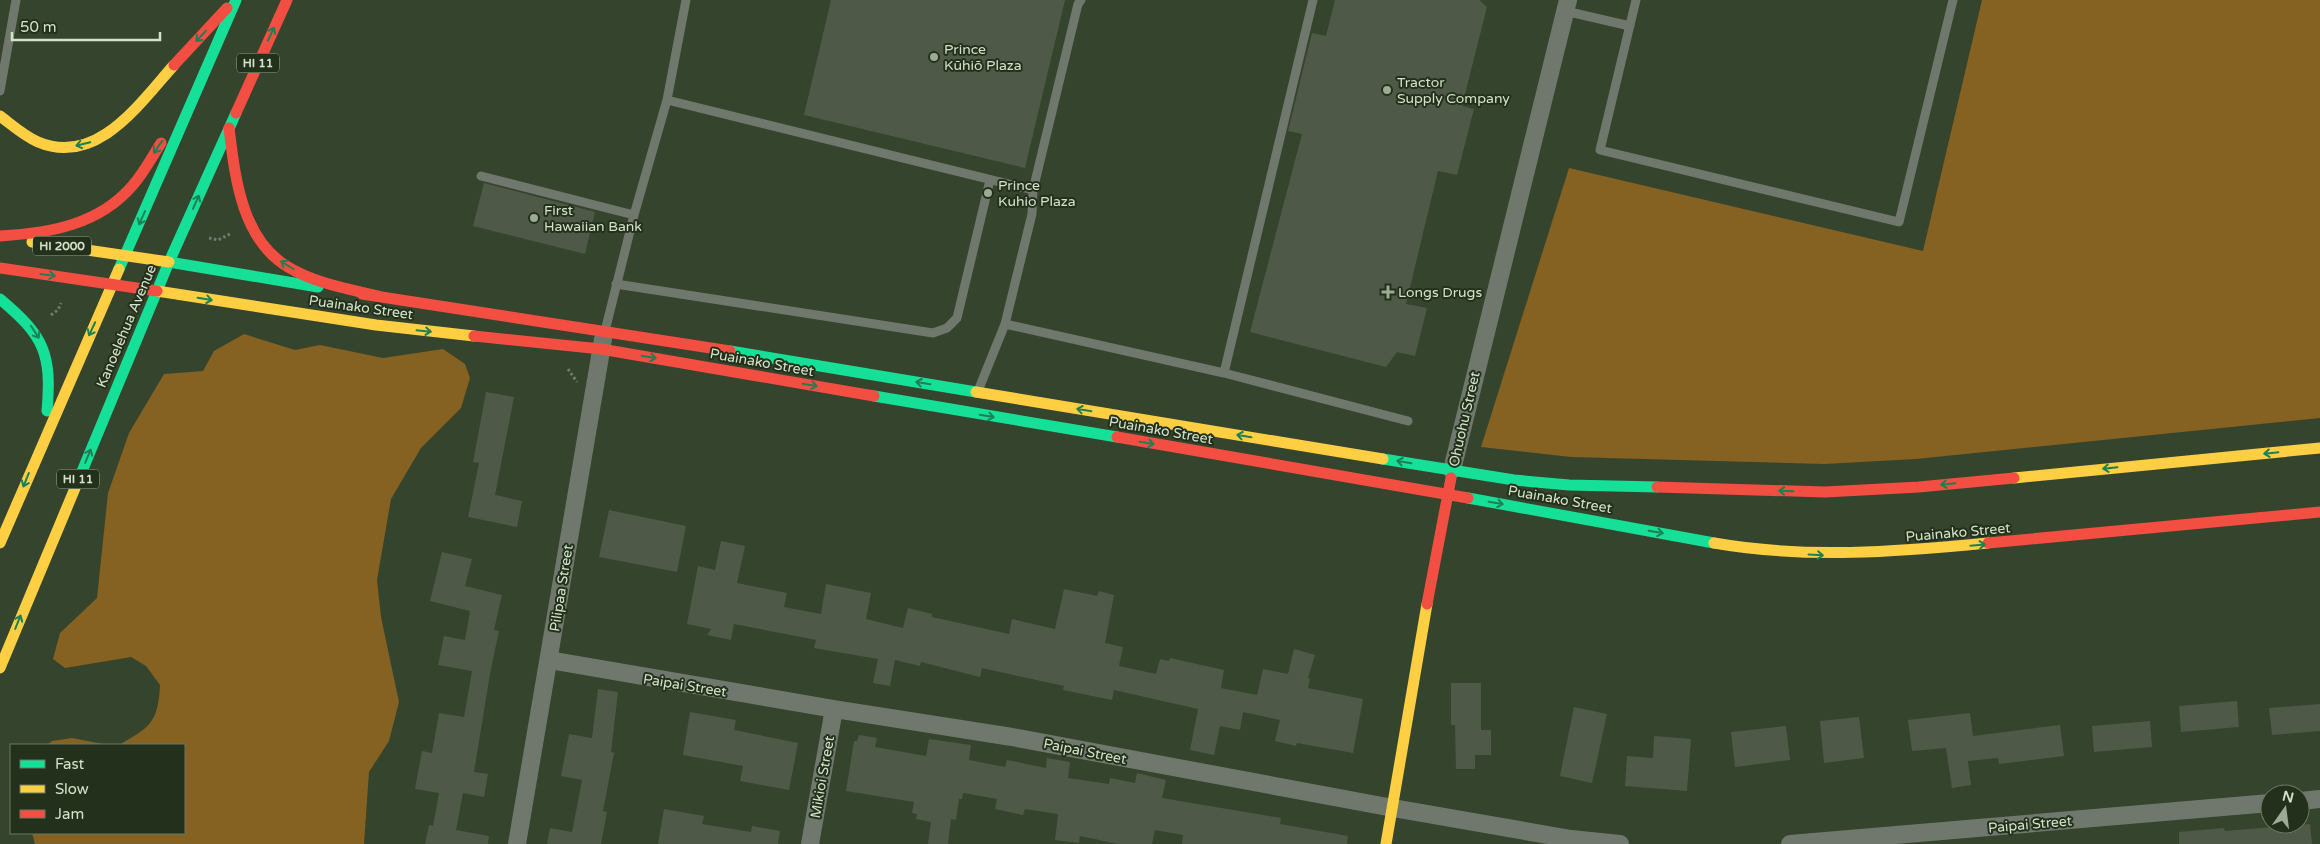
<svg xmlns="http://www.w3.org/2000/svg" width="2320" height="844" viewBox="0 0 2320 844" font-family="'Varela Round',sans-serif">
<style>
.green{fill:#856122}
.building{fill:#4e5a47}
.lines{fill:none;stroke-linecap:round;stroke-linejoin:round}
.path{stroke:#727b6d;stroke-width:3;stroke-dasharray:2.5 2.5;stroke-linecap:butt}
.lane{stroke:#70786d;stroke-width:9}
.street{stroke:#70786d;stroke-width:18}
.fast{stroke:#16e098;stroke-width:11}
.slow{stroke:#ffcf43;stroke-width:11}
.jam{stroke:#f24e42;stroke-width:11}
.oneway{stroke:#1d7f54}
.poi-dot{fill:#9cab93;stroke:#23301c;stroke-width:2}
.labels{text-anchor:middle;stroke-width:4;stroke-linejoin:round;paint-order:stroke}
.shield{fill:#23301c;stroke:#9ead96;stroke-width:1}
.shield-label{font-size:12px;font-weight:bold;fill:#d3e3ca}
.poi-label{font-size:14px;fill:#d3e3ca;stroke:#23301c;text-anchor:start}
.street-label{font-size:14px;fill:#d3e3ca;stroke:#23301c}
</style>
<rect width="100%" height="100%" fill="#35442c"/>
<path class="green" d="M1982 0H2320V418L1916 459 1825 464 1571 457 1481 447 1569 168 1923 251Z
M244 334 295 350 320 345 383 358 443 349 465 364 470 378 461 408 421 448 391 499 377 580 381 617 399 702 389 741 369 772 364 844H35L32 833H184V745H119C150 727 158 723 160 685L146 666 131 657 65 668 53 659 60 633 97 598 108 493 129 433 164 374 203 371 214 351Z
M72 738 108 745H47L52 741Z"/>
<path class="building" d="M831 0H1065L1025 168 804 115Z
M1335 0H1479L1487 7 1462 106 1474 109 1457 175 1438 171 1406 304 1427 308 1415 356 1397 352 1386 367 1250 332 1302 134 1288 131 1312 33 1326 36Z
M484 183 595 212 585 254 473 226Z
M486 392 514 397 495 495 522 501 517 527 468 517 479 463 473 462Z
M609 510 686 526 677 572 599 557Z
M721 541 745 546 737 583 787 593 784 607 821 614 826 584 871 593 866 619 903 628 908 608 932 614V617L1009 634 1012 619 1055 629 1064 589 1097 596 1099 591 1114 595 1105 643 1123 647 1119 666 1156 674 1160 659 1169 661 1170 658 1224 670 1221 688 1257 695 1263 669 1288 674 1294 649 1315 655 1308 678 1310 679 1308 688 1363 699 1353 753 1297 743 1296 746 1275 741 1280 720 1243 712 1240 730 1220 726 1214 755 1190 750 1198 709 1114 690 1112 700 1063 690 1064 686 982 668 980 677 921 662 920 666 895 660 890 686 873 683 878 659 814 648 816 640 734 624 731 640 707 635 711 629 687 624 698 566 715 570Z
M442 552 472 559 465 586 502 595 494 630 499 631 490 674 474 772 488 774 484 797 463 793 456 830 489 836 488 844H425L429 825 433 826 439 793 415 789 422 751 432 753 439 713 464 717 472 671 438 665 444 636 465 640 470 611 430 601Z
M1451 683H1481V730H1491V755H1475V769H1456L1455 725H1451Z
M598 689 618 692 611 752 614 753 603 811 607 812 601 844H547L550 828 572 832 582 780 561 776 569 734 592 738Z
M2237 701 2239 727 2181 732 2179 706Z
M2320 704V731L2272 735 2269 708Z
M1574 707 1607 714 1592 783 1560 776Z
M690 712 736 720 734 730 798 743 789 790 740 781 743 766 683 755Z
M1970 713 1973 736 2060 725 2064 756 1999 764 1998 758 1968 761 1971 785 1952 788 1946 748 1912 751 1908 720Z
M1859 717 1864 758 1824 763 1820 721Z
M2150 721 2152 747 2094 752 2092 726Z
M1786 726 1790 760 1735 767 1731 732Z
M859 735 877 738 875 747 926 756 929 739 971 745 969 760 1005 767 1007 760 1046 768 1047 758 1070 762 1068 778 1109 784 1110 778 1135 783 1137 773 1166 780 1162 798 1281 818 1280 824 1348 836 1347 844H1182L1183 835 1155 830 1152 844H1118L1080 836 1079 843 1055 840 1058 814 1025 809 1023 815 995 809 997 799 963 793 962 799H959L956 820 951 819 948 844H928L931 822 916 819 917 814 912 813 914 802 846 791 854 741H857Z
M1654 736 1691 739 1687 791 1625 786 1627 756 1653 758Z
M664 809 704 816 702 824 751 832 752 826 780 831 778 844H658Z
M2310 824 2312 844H2179V832L2224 828 2225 831Z"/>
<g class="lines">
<path class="path" d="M209 238 218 240 230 234
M51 315 58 310 61 303
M568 369 577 382"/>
<path class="lane" d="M1313 0 1224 373 1408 421
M1636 0 1600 150 1899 222 1953 0
M1565 11 1630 26
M0 91 16 0
M667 100 1033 190 1078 4 1081 0
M481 176 634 215
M616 284 933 333 947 328 957 318 990 180
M1005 324 1224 373
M605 331 634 215 667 100 686 0
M978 391 1005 324 1032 214 1033 190"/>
<path class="street" d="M1452 470 1568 0
M549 660 834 709 1012 737 1393 808 1571 839 1620 844
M2300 801 2320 799
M517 844 603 339
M810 844 834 709
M1790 844 2270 803"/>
<path class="fast" d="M169 262 318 287
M119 269 236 0
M0 299C44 336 52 353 47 411
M730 351 976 392
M874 396 1117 437
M1383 459 1514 480 1569 485 1657 487
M78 481 169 262 236 113
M1468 498 1714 543"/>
<path class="slow" d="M0 116C12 125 24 136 38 142 97 167 140 103 174 65
M32 242 169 262
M157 291 376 325 474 336
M976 392 1383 459
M2014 478 2320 448
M0 543 119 269
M1714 543C1806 559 1896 552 1988 543
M0 668 78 481
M1386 844 1427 604"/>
<path class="jam" d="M174 65 227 8
M236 113 287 0
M229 128C235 176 241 239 288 267 316 284 350 289 382 297
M0 236C50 233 99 225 133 185 144 172 152 157 161 143
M0 268 157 291
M362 294 730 351
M474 336 601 349 874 396
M1117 437 1468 498
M1657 487 1825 492 1919 487 2014 478
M1988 543 2320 512
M1427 604 1451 478"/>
</g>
<defs><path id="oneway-shaft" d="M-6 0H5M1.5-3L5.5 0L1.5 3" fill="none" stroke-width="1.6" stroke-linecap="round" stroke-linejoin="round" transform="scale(1.25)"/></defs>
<g class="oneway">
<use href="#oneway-shaft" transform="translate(271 34) rotate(-65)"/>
<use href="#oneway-shaft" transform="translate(201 36) rotate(133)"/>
<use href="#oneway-shaft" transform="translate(83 144) rotate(166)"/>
<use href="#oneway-shaft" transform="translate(158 147) rotate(124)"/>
<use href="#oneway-shaft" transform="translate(196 202) rotate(-66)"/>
<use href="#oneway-shaft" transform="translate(142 218) rotate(114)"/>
<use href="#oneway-shaft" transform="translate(287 265) rotate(-148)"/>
<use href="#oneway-shaft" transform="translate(48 275) rotate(8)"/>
<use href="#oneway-shaft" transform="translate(205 299) rotate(9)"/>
<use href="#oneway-shaft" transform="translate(92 329) rotate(115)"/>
<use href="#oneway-shaft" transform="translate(424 331) rotate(6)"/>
<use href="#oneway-shaft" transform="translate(35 332) rotate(57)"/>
<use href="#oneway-shaft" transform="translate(649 357) rotate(10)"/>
<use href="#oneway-shaft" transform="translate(923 383) rotate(-171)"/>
<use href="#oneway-shaft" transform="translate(810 385) rotate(10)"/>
<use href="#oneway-shaft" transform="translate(1084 410) rotate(-171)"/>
<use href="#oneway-shaft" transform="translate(987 416) rotate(10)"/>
<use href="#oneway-shaft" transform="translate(1244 436) rotate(-171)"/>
<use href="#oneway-shaft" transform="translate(1147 443) rotate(10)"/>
<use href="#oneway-shaft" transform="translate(2271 453) rotate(174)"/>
<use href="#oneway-shaft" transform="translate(88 456) rotate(-67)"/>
<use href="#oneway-shaft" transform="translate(1404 462) rotate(-171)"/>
<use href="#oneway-shaft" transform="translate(2110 468) rotate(174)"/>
<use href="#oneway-shaft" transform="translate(26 480) rotate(112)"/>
<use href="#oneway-shaft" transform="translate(1948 484) rotate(174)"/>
<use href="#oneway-shaft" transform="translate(1786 491) rotate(-178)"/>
<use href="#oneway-shaft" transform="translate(1496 503) rotate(10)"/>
<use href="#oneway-shaft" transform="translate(1656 532) rotate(10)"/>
<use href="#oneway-shaft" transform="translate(1978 545) rotate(-5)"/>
<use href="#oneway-shaft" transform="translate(1816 555) rotate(3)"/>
<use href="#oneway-shaft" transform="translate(18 622) rotate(-68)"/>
</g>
<g class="poi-dot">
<circle cx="934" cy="57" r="5"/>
<circle cx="1387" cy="90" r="5"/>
<circle cx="988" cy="193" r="5"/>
<circle cx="534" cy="218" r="5"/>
<path d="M1385.5 284.5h5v5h5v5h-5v5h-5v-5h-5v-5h5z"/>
</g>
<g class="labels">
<g class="shield">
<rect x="237" y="53.5" width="42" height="19" rx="4"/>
<rect x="33" y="236.5" width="58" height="19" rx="4"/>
<rect x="57" y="469.5" width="42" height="19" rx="4"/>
</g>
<g class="shield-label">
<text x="258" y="67">HI 11</text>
<text x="62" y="250">HI 2000</text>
<text x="78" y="483">HI 11</text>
</g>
<g class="poi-label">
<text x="944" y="54">Prince<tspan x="944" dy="16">Kūhiō Plaza</tspan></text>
<text x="1397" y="87">Tractor<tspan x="1397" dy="16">Supply Company</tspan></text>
<text x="998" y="190">Prince<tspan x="998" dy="16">Kuhio Plaza</tspan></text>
<text x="544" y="215">First<tspan x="544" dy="16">Hawaiian Bank</tspan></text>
<text x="1398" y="297">Longs Drugs</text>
</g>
<g class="street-label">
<text transform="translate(361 307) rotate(8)" y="5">Puainako Street</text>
<text transform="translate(126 326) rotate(-67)" y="5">Kanoelehua Avenue</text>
<text transform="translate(762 362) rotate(10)" y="5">Puainako Street</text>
<text transform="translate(1464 419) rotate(-77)" y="5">Ohuohu Street</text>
<text transform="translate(1161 430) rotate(10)" y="5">Puainako Street</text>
<text transform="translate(1560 499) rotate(10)" y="5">Puainako Street</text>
<text transform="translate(1958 532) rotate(-5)" y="5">Puainako Street</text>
<text transform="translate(561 588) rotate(-81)" y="5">Pilipaa Street</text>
<text transform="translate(685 685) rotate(9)" y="5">Paipai Street</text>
<text transform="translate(1085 751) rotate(11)" y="5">Paipai Street</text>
<text transform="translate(822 777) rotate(-80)" y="5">Mikioi Street</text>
<text transform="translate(2030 824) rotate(-5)" y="5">Paipai Street</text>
</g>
</g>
<rect x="10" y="744" width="175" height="90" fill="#23301c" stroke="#697862"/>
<rect x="20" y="760" width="25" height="8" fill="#16e098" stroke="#697862"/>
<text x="55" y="769" font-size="15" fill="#d3e3ca">Fast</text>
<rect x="20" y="785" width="25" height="8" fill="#ffcf43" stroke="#697862"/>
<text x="55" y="794" font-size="15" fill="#d3e3ca">Slow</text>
<rect x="20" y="810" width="25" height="8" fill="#f24e42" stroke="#697862"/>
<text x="55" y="819" font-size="15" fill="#d3e3ca">Jam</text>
<g transform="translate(2285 809) rotate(14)"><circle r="24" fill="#23301c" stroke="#697862"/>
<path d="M0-4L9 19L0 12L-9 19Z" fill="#9cab93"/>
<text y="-8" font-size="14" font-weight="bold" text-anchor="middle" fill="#d3e3ca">N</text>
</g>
<path d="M12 32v8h148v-8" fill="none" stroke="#d3e3ca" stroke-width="2.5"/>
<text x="20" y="32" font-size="15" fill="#d3e3ca" stroke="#23301c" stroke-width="4" paint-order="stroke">50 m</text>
</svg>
